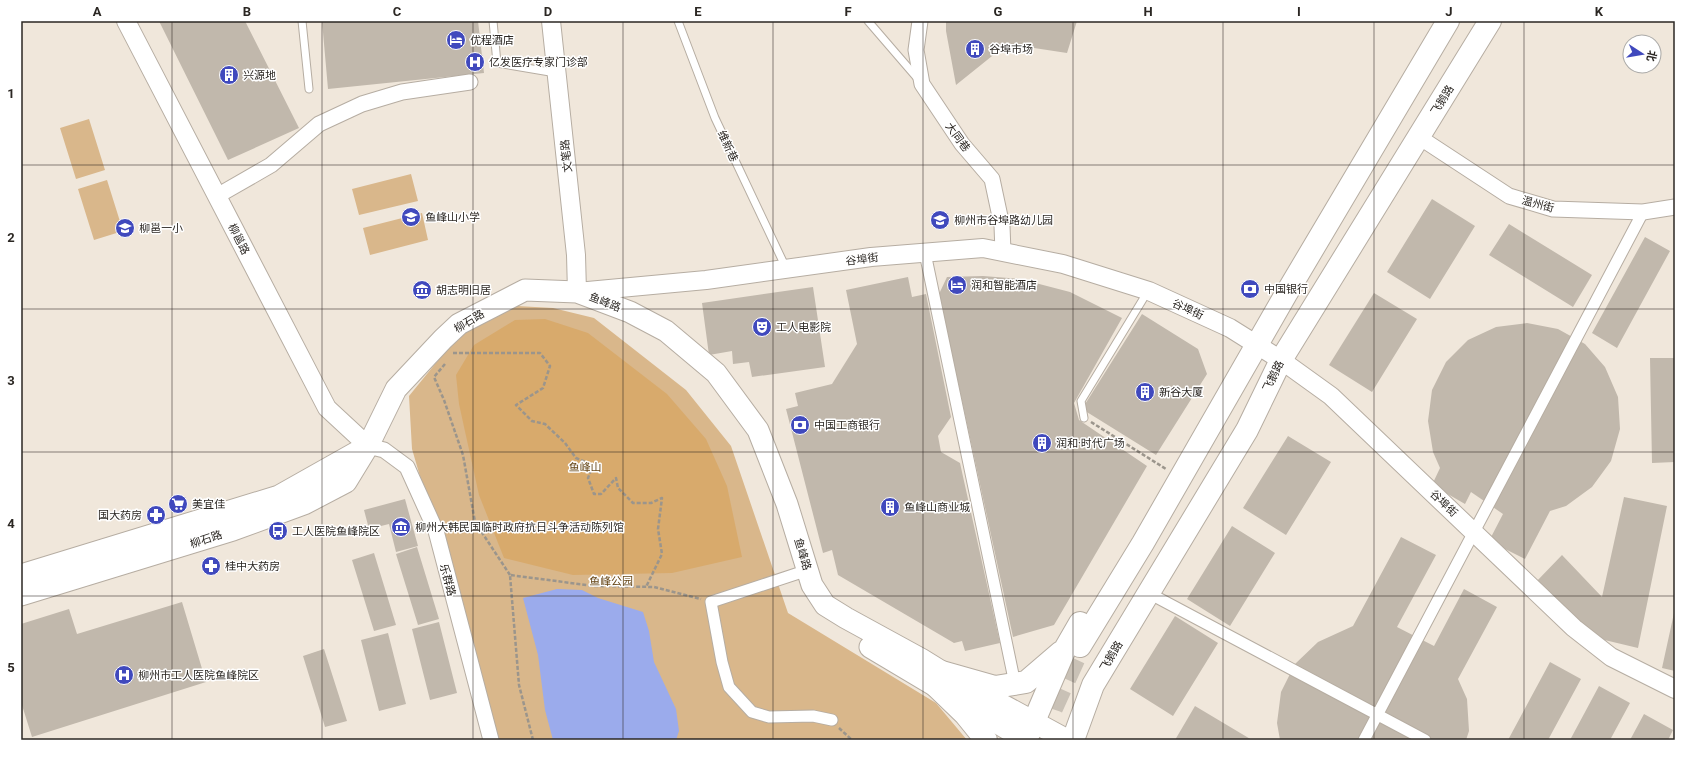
<svg xmlns="http://www.w3.org/2000/svg" width="1696" height="761" viewBox="0 0 1696 761" font-family="Roboto,'Noto Sans SC',sans-serif">
<style>
.green{fill:#d9b78b}
.forest{fill:#d8aa6c}
.water{fill:#9babec}
.building{fill:#c1b8ac}
.lines{fill:none;stroke-linecap:round;stroke-linejoin:round}
.primary-tunnel{stroke:#c9c1b6;stroke-width:22;stroke-dasharray:22 11;stroke-linecap:butt}
.service-casing{stroke:#b6ada2;stroke-width:9}
.pedestrian-casing{stroke:#b6ada2;stroke-width:13}
.minor-casing{stroke:#b6ada2;stroke-width:17}
.tertiary-casing{stroke:#b6ada2;stroke-width:20}
.secondary-casing{stroke:#b6ada2;stroke-width:23}
.primary-casing{stroke:#b6ada2;stroke-width:24}
.path{stroke:#9b958c;stroke-width:2.5;stroke-dasharray:4 2;stroke-linecap:butt}
.service{stroke:#fff;stroke-width:7}
.pedestrian{stroke:#fff;stroke-width:11}
.minor{stroke:#fff;stroke-width:15}
.tertiary{stroke:#fff;stroke-width:18}
.secondary{stroke:#fff;stroke-width:21}
.primary{stroke:#fff;stroke-width:22}
.grid{fill:none;stroke:#2b2723;stroke-width:1;stroke-opacity:0.55}
.labels{text-anchor:middle;stroke-width:3;stroke-linejoin:round;paint-order:stroke}
.poi-label{font-size:11px;fill:#2b2723;stroke:#fff;text-anchor:start}
.street-label{font-size:11px;fill:#2b2723;stroke:#fff}
.park-label{font-size:11px;fill:#664617;stroke:#fff}
.neatline{fill:none;stroke:#2b2723;stroke-width:1.5}
.grid-label{font-size:13px;text-anchor:middle;font-weight:bold;fill:#2b2723}
</style>
<rect width="100%" height="100%" fill="#f0e7db"/>
<path class="green" d="M89 119 105 170 76 179 60 128Z
M411 174 418 201 359 215 352 189Z
M107 180 123 231 94 240 78 189Z
M422 213 428 240 370 255 363 228Z
M517 306 553 308 594 318 686 390 731 446 788 613 936 703 967 740H491L436 531 412 449 409 396 462 331Z"/>
<path class="forest" d="M545 319 588 333 667 394 706 439 727 486 742 557 672 573 573 575 504 558 479 495 459 404 456 375 474 345 515 320Z"/>
<path class="water" d="M557 589 582 590 598 598 643 612 649 631 654 662 676 709 679 731 676 740H553L545 710 538 655 523 598Z"/>
<path class="building" d="M159 21H245L299 128 228 160Z
M322 21H478L484 73 328 89Z
M946 21H1077L1067 53 1007 44 956 85 946 31Z
M1432 199 1475 226 1430 299 1387 272Z
M1509 224 1592 275 1573 307 1489 255Z
M1645 237 1670 251 1617 348 1592 333Z
M983 276 1020 279 1070 292 1122 318 1074 403 1079 420 1147 466 1054 625 1013 637 939 294 947 277Z
M908 277 912 297 926 294 951 417 938 436 941 452 960 463 1000 643 965 651 962 641 954 643 838 575 832 550 823 553 786 409 798 406 795 393 832 384 857 344 846 290Z
M813 287 825 367 752 377 749 362 733 364 732 351 709 355 702 303Z
M1374 293 1417 319 1372 392 1329 365Z
M1142 314 1198 349 1207 374 1156 455 1082 409Z
M1527 323 1558 329 1585 344 1605 367 1618 397 1620 429 1611 461 1592 487 1566 506 1550 511 1525 559 1489 541 1503 514 1471 492 1465 504 1432 485 1440 468 1433 452 1428 421 1432 390 1446 362 1468 340 1496 327Z
M1650 358H1675V462L1652 463Z
M1288 436 1331 462 1286 535 1243 508Z
M1624 497 1667 506 1638 648 1592 637 1535 583 1562 555 1602 597Z
M405 499 418 546 396 552 389 524 369 529 364 510Z
M1232 526 1275 553 1230 626 1187 599Z
M1401 537 1436 555 1397 627 1434 646 1464 589 1497 607 1458 679 1467 699 1469 731 1466 740H1280L1277 723 1281 692 1295 664 1318 642 1353 626Z
M417 547 439 619 418 625 396 554Z
M374 553 396 625 374 631 352 560Z
M182 602 206 682 32 737 21 702V624L69 609 77 634Z
M1674 613H1675V671L1662 668Z
M1175 616 1218 643 1173 716 1130 689Z
M439 622 457 693 430 700 412 629Z
M388 633 406 704 379 711 361 640Z
M324 649 347 721 325 727 303 656Z
M1550 662 1581 679 1548 740H1508Z
M1599 686 1630 703 1610 740H1570Z
M1195 706 1252 740H1175Z
M1644 714 1673 730 1668 740H1630Z"/>
<g class="lines">
<path class="primary-tunnel" d="M1041 740 1052 708 1080 646"/>
<defs>
<path id="service" d="M302 21 309 89
M493 21 497 63 550 72H555
M678 21 715 118 786 268
M868 21 918 79
M1084 418 1081 401 1148 291"/>
<path id="pedestrian" d="M925 253 1015 684
M808 570 711 602 722 662 729 687 752 712 769 717 813 716 832 720
M1158 598 1425 740
M1364 740 1643 212"/>
<path id="minor" d="M920 21 916 50 922 84 962 144 992 179 1002 226 1003 252
M1419 137 1509 196 1553 209 1643 212 1675 207
M217 196 271 165 319 124 362 104 402 92 470 82
M368 446 384 450 407 467 436 531 491 740"/>
<path id="tertiary" d="M126 21 327 408 368 446
M551 21 576 255 577 292 706 280 871 257 983 248 1063 264 1149 291 1230 328 1281 360 1331 396 1574 628 1611 657 1675 689"/>
<path id="secondary" d="M21 575 279 496 366 447
M21 595 233 530 304 504 346 482 368 446 396 389 443 339 459 324 525 290 577 292 630 312 666 331 716 373 758 430 787 504 812 585 825 605 846 618 921 659 942 672 1067 740
M870 647 1026 740"/>
<path id="primary" d="M1080 646 1143 543 1286 294 1448 21
M942 672 995 687 1026 682 1061 652
M936 686 965 714 986 740
M1026 740 1065 649 1080 623
M1073 740 1093 685 1247 430 1281 360 1490 21"/>
</defs>
<use href="#service" class="service-casing"/>
<use href="#pedestrian" class="pedestrian-casing"/>
<use href="#minor" class="minor-casing"/>
<use href="#tertiary" class="tertiary-casing"/>
<use href="#secondary" class="secondary-casing"/>
<use href="#primary" class="primary-casing"/>
<path class="path" d="M453 353H540L550 366 543 388 516 405 532 421 545 424 565 443 576 458 593 465 588 478 594 494H601L616 478 618 488 633 503H651L662 498 658 529 662 554 646 587
M445 364 434 377 444 400 463 455 475 522 510 575
M1091 422 1166 469
M448 528 475 522
M839 728 852 740
M533 740 519 685 510 575 594 586 654 587 701 599"/>
<use href="#service" class="service"/>
<use href="#pedestrian" class="pedestrian"/>
<use href="#minor" class="minor"/>
<use href="#tertiary" class="tertiary"/>
<use href="#secondary" class="secondary"/>
<use href="#primary" class="primary"/>
</g>
<path class="grid" d="M172 21V740M322 21V740M473 21V740M623 21V740M773 21V740M923 21V740M1073 21V740M1223 21V740M1374 21V740M1524 21V740M21 165H1675M21 309H1675M21 452H1675M21 596H1675"/>
<defs>
<symbol id="hotel-disc" viewBox="-11 -11 22 22"><circle r="9.5" fill="#4049bd" stroke="#fff"/><path d="M-6-4.5h1.5V1H6V5H4.5V3h-9V5H-6ZM-4 0a1.8 1.8 0 1 1 3.6 0ZM.5 0V-2.5h3Q6-2.5 6 0Z" fill="#fff"/></symbol>
<symbol id="building-disc" viewBox="-11 -11 22 22"><circle r="9.5" fill="#4049bd" stroke="#fff"/><path d="M-4-6H4V6H1V3H-1V6H-4ZM-2.5-4.3h1.7v1.8h-1.7ZM.8-4.3h1.7v1.8H.8ZM-2.5-1h1.7V.8h-1.7ZM.8-1h1.7V.8H.8Z" fill="#fff"/></symbol>
<symbol id="hospital-disc" viewBox="-11 -11 22 22"><circle r="9.5" fill="#4049bd" stroke="#fff"/><path d="M-5-5h3v3.5h4V-5h3V5h-3V1.5h-4V5h-3Z" fill="#fff"/></symbol>
<symbol id="school-disc" viewBox="-11 -11 22 22"><circle r="9.5" fill="#4049bd" stroke="#fff"/><path d="M0-5L7-2L0 1L-7-2ZM-4 1L0 2.5L4 1V4Q0 6-4 4Z" fill="#fff"/></symbol>
<symbol id="bank-disc" viewBox="-11 -11 22 22"><circle r="9.5" fill="#4049bd" stroke="#fff"/><path d="M-6-4H6V4H-6ZM0-2.3a2.3 2.3 0 1 0 0 4.6a2.3 2.3 0 1 0 0-4.6Z" fill="#fff"/></symbol>
<symbol id="museum-disc" viewBox="-11 -11 22 22"><circle r="9.5" fill="#4049bd" stroke="#fff"/><path d="M0-6L6-3V-2H-6V-3ZM-5-1h2V3h-2ZM-1-1h2V3h-2ZM3-1h2V3H3ZM-6 4H6V6H-6Z" fill="#fff"/></symbol>
<symbol id="theatre-disc" viewBox="-11 -11 22 22"><circle r="9.5" fill="#4049bd" stroke="#fff"/><path d="M-5-5.5Q0-4 5-5.5V0Q5 5 0 6Q-5 5-5 0ZM-3.3-2.5H-1v1.5H-3.3ZM1-2.5H3.3v1.5H1ZM-2.8 1Q0 5.5 2.8 1Z" fill="#fff"/></symbol>
<symbol id="supermarket-disc" viewBox="-11 -11 22 22"><circle r="9.5" fill="#4049bd" stroke="#fff"/><path d="M-6-5.5h2.5l.6 2H6L4.5 2H-2.5L-4.4-4H-6ZM-1.5 3.2a1.3 1.3 0 1 0 .1 0ZM3 3.2a1.3 1.3 0 1 0 .1 0Z" fill="#fff"/></symbol>
<symbol id="pharmacy-disc" viewBox="-11 -11 22 22"><circle r="9.5" fill="#4049bd" stroke="#fff"/><path d="M-2-6h4v4h4v4h-4v4h-4v-4h-4v-4h4Z" fill="#fff"/></symbol>
<symbol id="bus-disc" viewBox="-11 -11 22 22"><circle r="9.5" fill="#4049bd" stroke="#fff"/><path d="M-5-6H5V4H4V6H2V4H-2V6H-4V4H-5ZM-3.5-4V0h7V-4ZM-3.5 1.2v1.5H-2V1.2ZM2 1.2v1.5H3.5V1.2Z" fill="#fff"/></symbol>
</defs>
<g fill-rule="evenodd">
<use href="#hotel-disc" x="445" y="29" width="22" height="22"/>
<use href="#building-disc" x="964" y="38" width="22" height="22"/>
<use href="#hospital-disc" x="464" y="51" width="22" height="22"/>
<use href="#building-disc" x="218" y="64" width="22" height="22"/>
<use href="#school-disc" x="400" y="206" width="22" height="22"/>
<use href="#school-disc" x="929" y="209" width="22" height="22"/>
<use href="#school-disc" x="114" y="217" width="22" height="22"/>
<use href="#hotel-disc" x="946" y="274" width="22" height="22"/>
<use href="#bank-disc" x="1239" y="278" width="22" height="22"/>
<use href="#museum-disc" x="411" y="279" width="22" height="22"/>
<use href="#theatre-disc" x="751" y="316" width="22" height="22"/>
<use href="#building-disc" x="1134" y="381" width="22" height="22"/>
<use href="#bank-disc" x="789" y="414" width="22" height="22"/>
<use href="#building-disc" x="1031" y="432" width="22" height="22"/>
<use href="#supermarket-disc" x="167" y="493" width="22" height="22"/>
<use href="#building-disc" x="879" y="496" width="22" height="22"/>
<use href="#pharmacy-disc" x="145" y="504" width="22" height="22"/>
<use href="#museum-disc" x="390" y="516" width="22" height="22"/>
<use href="#bus-disc" x="267" y="520" width="22" height="22"/>
<use href="#pharmacy-disc" x="200" y="555" width="22" height="22"/>
<use href="#hospital-disc" x="113" y="664" width="22" height="22"/>
</g>
<g class="labels">
<g class="poi-label">
<text x="470" y="44">优程酒店</text>
<text x="989" y="53">谷埠市场</text>
<text x="489" y="66">亿发医疗专家门诊部</text>
<text x="243" y="79">兴源地</text>
<text x="425" y="221">鱼峰山小学</text>
<text x="954" y="224">柳州市谷埠路幼儿园</text>
<text x="139" y="232">柳邕一小</text>
<text x="971" y="289">润和智能酒店</text>
<text x="1264" y="293">中国银行</text>
<text x="436" y="294">胡志明旧居</text>
<text x="776" y="331">工人电影院</text>
<text x="1159" y="396">新谷大厦</text>
<text x="814" y="429">中国工商银行</text>
<text x="1056" y="447">润和·时代广场</text>
<text x="192" y="508">美宜佳</text>
<text x="904" y="511">鱼峰山商业城</text>
<text x="142" y="519" text-anchor="end">国大药房</text>
<text x="415" y="531">柳州大韩民国临时政府抗日斗争活动陈列馆</text>
<text x="292" y="535">工人医院鱼峰院区</text>
<text x="225" y="570">桂中大药房</text>
<text x="138" y="679">柳州市工人医院鱼峰院区</text>
</g>
<g class="street-label">
<text transform="translate(1442 100) rotate(-58)" y="4">飞鹅路</text>
<text transform="translate(958 137) rotate(54)" y="4">大同巷</text>
<text transform="translate(728 146) rotate(65)" y="4">维新巷</text>
<text transform="translate(566 156) rotate(-96)" y="4">文笔路</text>
<text transform="translate(1538 204) rotate(15)" y="4">温州街</text>
<text transform="translate(239 239) rotate(63)" y="4">柳邕路</text>
<text transform="translate(862 259) rotate(-7)" y="4">谷埠街</text>
<text transform="translate(605 302) rotate(21)" y="4">鱼峰路</text>
<text transform="translate(1188 309) rotate(25)" y="4">谷埠街</text>
<text transform="translate(469 321) rotate(-31)" y="4">柳石路</text>
<text transform="translate(1273 376) rotate(-64)" y="4">飞鹅路</text>
<text transform="translate(1444 503) rotate(44)" y="4">谷埠街</text>
<text transform="translate(206 539) rotate(-18)" y="4">柳石路</text>
<text transform="translate(803 554) rotate(73)" y="4">鱼峰路</text>
<text transform="translate(448 580) rotate(75)" y="4">乐群路</text>
<text transform="translate(1111 656) rotate(-59)" y="4">飞鹅路</text>
</g>
<g class="park-label">
<text x="585" y="471">鱼峰山</text>
<text x="611" y="585">鱼峰公园</text>
</g>
</g>
<rect width="1696" height="761" fill="none" stroke="#ffffff" stroke-width="44"/>
<g transform="translate(1642 54) rotate(102)"><circle r="19" fill="#ffffff" stroke="#aaa9a7"/>
<path d="M0-3L7 15L0 10L-7 15Z" fill="#4049bd"/>
<text y="-6" font-size="11" font-weight="bold" text-anchor="middle" fill="#2b2723">北</text>
</g>
<rect x="22" y="22" width="1652" height="717" class="neatline"/>
<g class="grid-label">
<text x="97" y="16">A</text>
<text x="247" y="16">B</text>
<text x="397" y="16">C</text>
<text x="548" y="16">D</text>
<text x="698" y="16">E</text>
<text x="848" y="16">F</text>
<text x="998" y="16">G</text>
<text x="1148" y="16">H</text>
<text x="1299" y="16">I</text>
<text x="1449" y="16">J</text>
<text x="1599" y="16">K</text>
<text x="11" y="98">1</text>
<text x="11" y="242">2</text>
<text x="11" y="385">3</text>
<text x="11" y="528">4</text>
<text x="11" y="672">5</text>
</g>
</svg>
